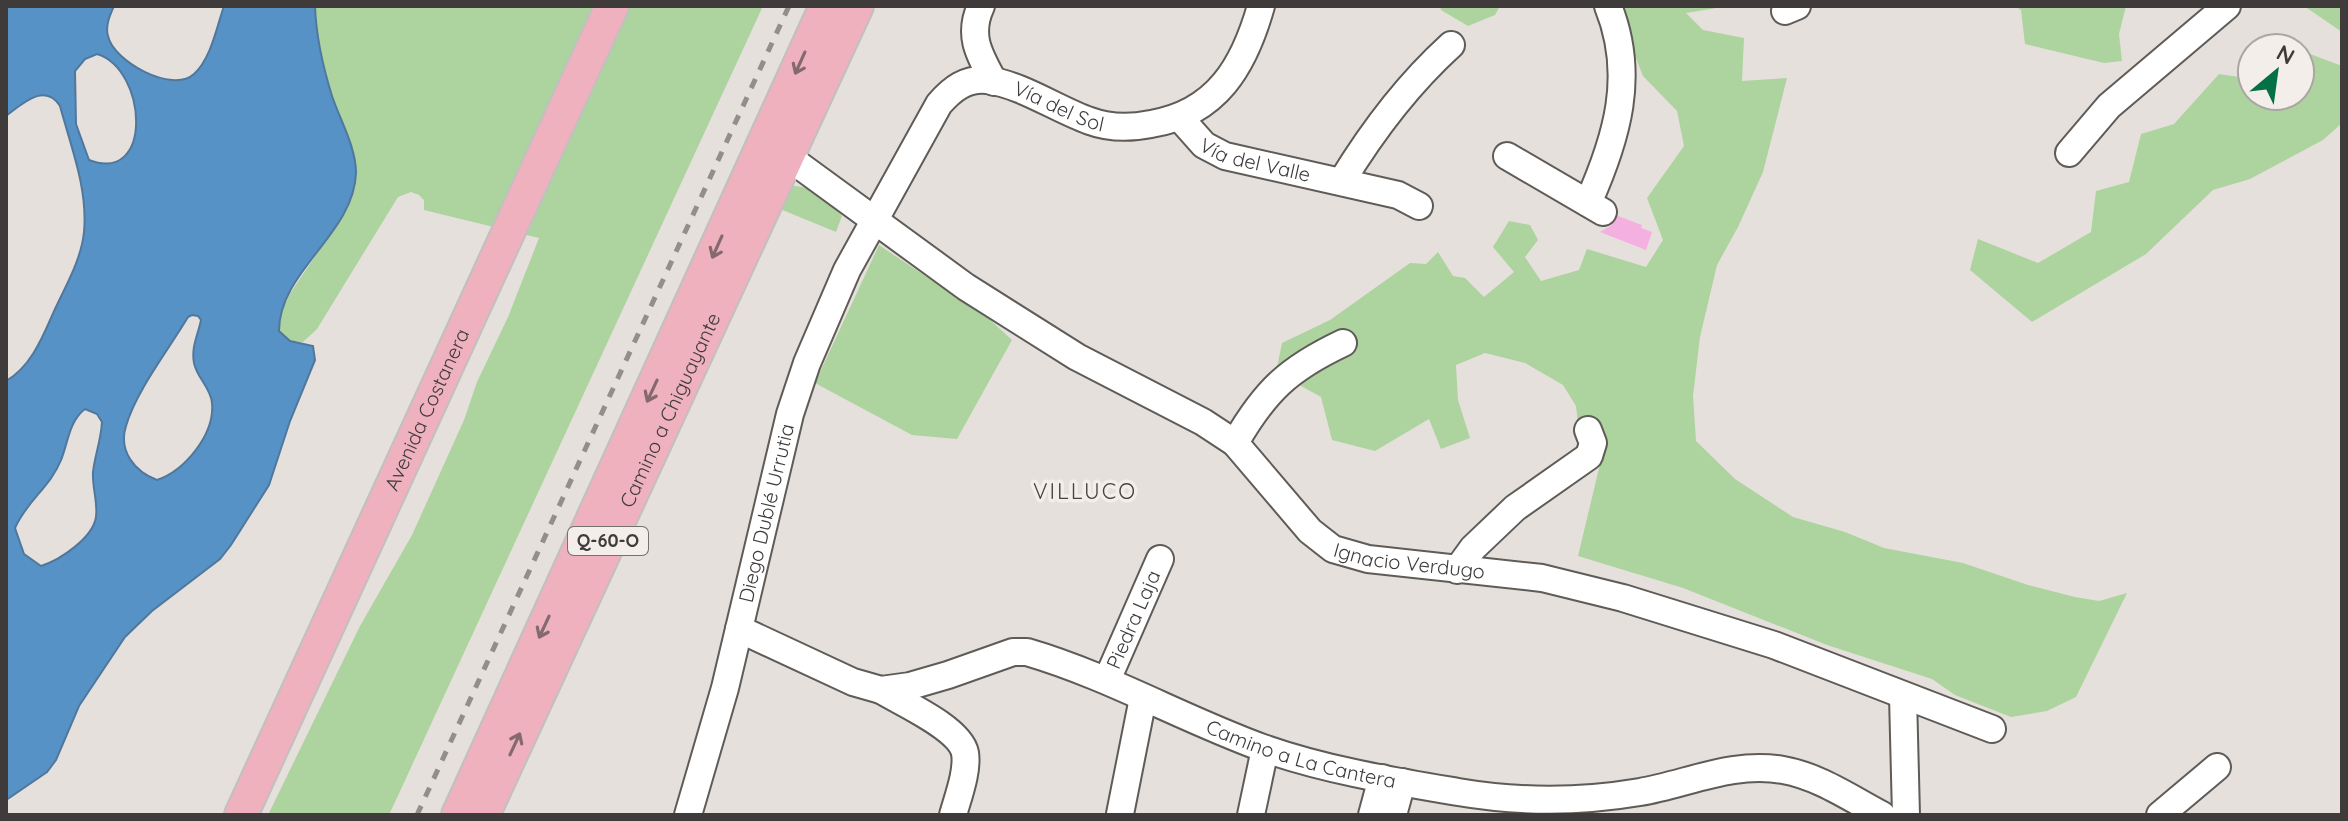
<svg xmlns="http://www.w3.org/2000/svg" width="2348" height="821" viewBox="0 0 2348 821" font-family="Quicksand,sans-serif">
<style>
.green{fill:#add39f}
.water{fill:#5792c6;stroke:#50789c;stroke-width:2;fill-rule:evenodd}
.building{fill:#f3b0e1}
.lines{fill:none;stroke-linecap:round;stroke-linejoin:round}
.minor-casing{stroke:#5f5b57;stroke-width:30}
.major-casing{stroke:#c1c0c0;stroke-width:36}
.minor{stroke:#fff;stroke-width:26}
.major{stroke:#eeb1bd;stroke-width:32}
.rail{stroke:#928e8b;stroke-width:5;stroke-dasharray:10 10;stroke-linecap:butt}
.oneway{stroke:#846a6e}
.labels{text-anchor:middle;stroke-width:7;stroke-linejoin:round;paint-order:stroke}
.shield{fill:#f3eee9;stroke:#74716e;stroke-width:2}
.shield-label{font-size:18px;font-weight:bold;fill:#3e3b3a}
.street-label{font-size:20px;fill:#3e3b3a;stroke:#f3eee9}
.neighbourhood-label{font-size:22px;letter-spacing:2px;fill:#47433f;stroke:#f3eee9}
</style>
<rect width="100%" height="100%" fill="#e6e0dc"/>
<path class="green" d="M315 6H763L389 815H268L360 626 412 535 464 420 477 382 508 317 539 238 424 210V200L419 195 411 192 398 197 317 329 303 342 290 341 279 331V316L291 292 335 227 353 152 331 94 316 30Z
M1440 6H1500L1495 15 1468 26 1441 10Z
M1620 6H1729L1686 13 1703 30 1744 38 1742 81 1787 78 1763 172 1738 227 1717 265 1700 337 1693 396 1696 441 1735 479 1793 517 1845 532 1884 548 1963 563 2028 585 2075 597 2099 601 2127 593 2076 697 2047 711 2011 717 1955 695 1932 679 1827 645 1683 588 1578 556 1600 464 1580 441 1576 406 1563 385 1525 363 1485 353 1456 365 1458 400 1470 438 1441 449 1429 419 1375 451 1332 440 1321 397 1276 372 1282 343 1330 320 1410 263 1426 264 1438 252 1453 276 1465 278 1484 297 1514 272 1493 247 1509 221 1530 225 1538 240 1525 257 1541 281 1579 270 1587 249 1646 267 1663 240 1647 198 1684 146 1677 111 1643 76 1631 46Z
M2014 6H2126L2119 34 2122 61 2104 63 2025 44 2021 10Z
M2304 6H2342V32Z
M2310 54 2342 66V123L2323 140 2250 179 2213 190 2146 254 2032 322 1970 270 1978 239 2038 263 2091 232 2096 191 2129 182 2141 134 2174 124 2219 74 2252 79V96H2300V68Z
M793 186C815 186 828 200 842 216L836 232 780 209Z
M879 245 988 318 1012 340 957 439 912 435 815 383Z"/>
<path class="water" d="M6 6H114C110 15 105 26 108 36 113 61 172 94 194 74 211 59 217 26 224 6H315C316 36 323 67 332 96 340 120 356 147 356 173 354 234 279 271 279 331L290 341 313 346 315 360 290 421 269 485 231 545 220 559 152 611 125 637 79 706 56 760 47 772 6 800V381C29 368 41 341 51 318 63 290 81 262 84 232 88 189 71 147 60 106 45 82 22 104 6 116ZM97 54C147 69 154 185 89 160L76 124 75 71 85 59ZM192 315 198 316 201 320C198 335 191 347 194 363 197 378 211 388 212 403 215 435 184 471 157 480 135 472 118 451 126 426 136 391 169 349 188 317ZM85 409 97 414 102 422C101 440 95 455 93 472 92 487 98 502 96 517 93 538 60 560 41 566L24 554 15 528C26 502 51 486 61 460 68 443 69 421 85 409Z"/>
<path class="building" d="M1618 216 1642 225 1641 228 1652 232 1646 250 1600 232 1612 225Z"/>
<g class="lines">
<defs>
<g id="minor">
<path d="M981 6C967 36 980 56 994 82"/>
<path d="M1785 11 1797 6"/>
<path id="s1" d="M1180 118 1204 145 1225 156 1398 195 1419 206"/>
<path d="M2069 153 2109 106 2227 6"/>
<path d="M1507 156 1603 212"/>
<path id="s2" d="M788 157 966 287 1077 357 1203 422 1235 443 1310 531 1333 549 1368 559 1542 578 1623 598 1774 645 1992 729"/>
<path d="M1342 181C1373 130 1407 85 1451 45"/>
<path d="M1588 203C1617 138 1636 75 1608 6"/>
<path d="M1235 443C1265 391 1288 369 1343 343"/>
<path d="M1457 570 1473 548 1515 508 1589 456 1593 443 1588 430"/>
<path id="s3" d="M739 629 853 682 881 690 910 686 948 675 1013 652H1027C1109 676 1183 719 1263 748 1325 770 1393 781 1458 792 1517 802 1581 802 1640 792 1687 784 1733 761 1783 770 1818 776 1850 798 1882 815"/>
<path id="s4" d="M1107 680 1160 559"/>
<path d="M881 690C902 703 960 728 965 753 968 771 958 797 953 815"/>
<path d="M1903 696 1906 815"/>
<path d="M1120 814 1143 698"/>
<path id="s5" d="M688 815 725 688 790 414 807 363 847 270 939 104C952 89 966 78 987 80 1023 85 1056 109 1090 121 1109 128 1131 128 1151 124 1217 113 1244 66 1261 6"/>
<path d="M1251 815 1265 749"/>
<path d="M1372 815 1382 778"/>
<path d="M1393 815 1402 782"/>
<path d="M2160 815 2217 767"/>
</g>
<g id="major">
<path id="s6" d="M241 815 612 6"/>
<path d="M458 815 826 6"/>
<path id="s7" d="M483 815 857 6"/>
</g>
</defs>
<use href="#minor" class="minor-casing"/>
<use href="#major" class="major-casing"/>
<use href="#minor" class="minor"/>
<use href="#major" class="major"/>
<path class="rail" d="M417 815 789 6"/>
</g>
<defs><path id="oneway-shaft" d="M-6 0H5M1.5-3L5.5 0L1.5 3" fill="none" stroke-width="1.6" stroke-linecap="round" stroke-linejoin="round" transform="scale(2)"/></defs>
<g class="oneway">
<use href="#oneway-shaft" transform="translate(800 63) rotate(114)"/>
<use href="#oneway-shaft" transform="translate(717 247) rotate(114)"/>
<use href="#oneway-shaft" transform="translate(652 391) rotate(115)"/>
<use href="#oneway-shaft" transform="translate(544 627) rotate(115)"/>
<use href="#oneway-shaft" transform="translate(515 744) rotate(-65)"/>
</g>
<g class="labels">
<rect class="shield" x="568" y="527" width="80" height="28" rx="6"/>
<g class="shield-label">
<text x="608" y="547">Q-60-O</text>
</g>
<g class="street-label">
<text dy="7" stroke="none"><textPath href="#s5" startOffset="892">Vía del Sol</textPath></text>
<text dy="7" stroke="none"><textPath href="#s1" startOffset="90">Vía del Valle</textPath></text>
<text dy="7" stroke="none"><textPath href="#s7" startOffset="446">Camino a Chiguayante</textPath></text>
<text dy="7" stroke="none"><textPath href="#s6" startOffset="446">Avenida Costanera</textPath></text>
<text dy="7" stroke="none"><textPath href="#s5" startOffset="312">Diego Dublé Urrutia</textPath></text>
<text dy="7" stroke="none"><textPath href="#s2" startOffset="754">Ignacio Verdugo</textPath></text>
<text dy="7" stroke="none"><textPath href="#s4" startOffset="66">Piedra Laja</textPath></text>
<text dy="7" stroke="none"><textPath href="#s3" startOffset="600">Camino a La Cantera</textPath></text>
</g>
<g class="neighbourhood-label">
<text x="1085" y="499">VILLUCO</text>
</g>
</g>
<rect width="2348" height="821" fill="none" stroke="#3e3b3a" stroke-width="16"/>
<g transform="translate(2276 72) rotate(29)"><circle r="38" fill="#f3eee9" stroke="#aba6a3" stroke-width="2"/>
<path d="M0-6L14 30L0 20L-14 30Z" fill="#056f46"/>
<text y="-12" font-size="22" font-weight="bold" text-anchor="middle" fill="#3e3b3a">N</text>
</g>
</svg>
